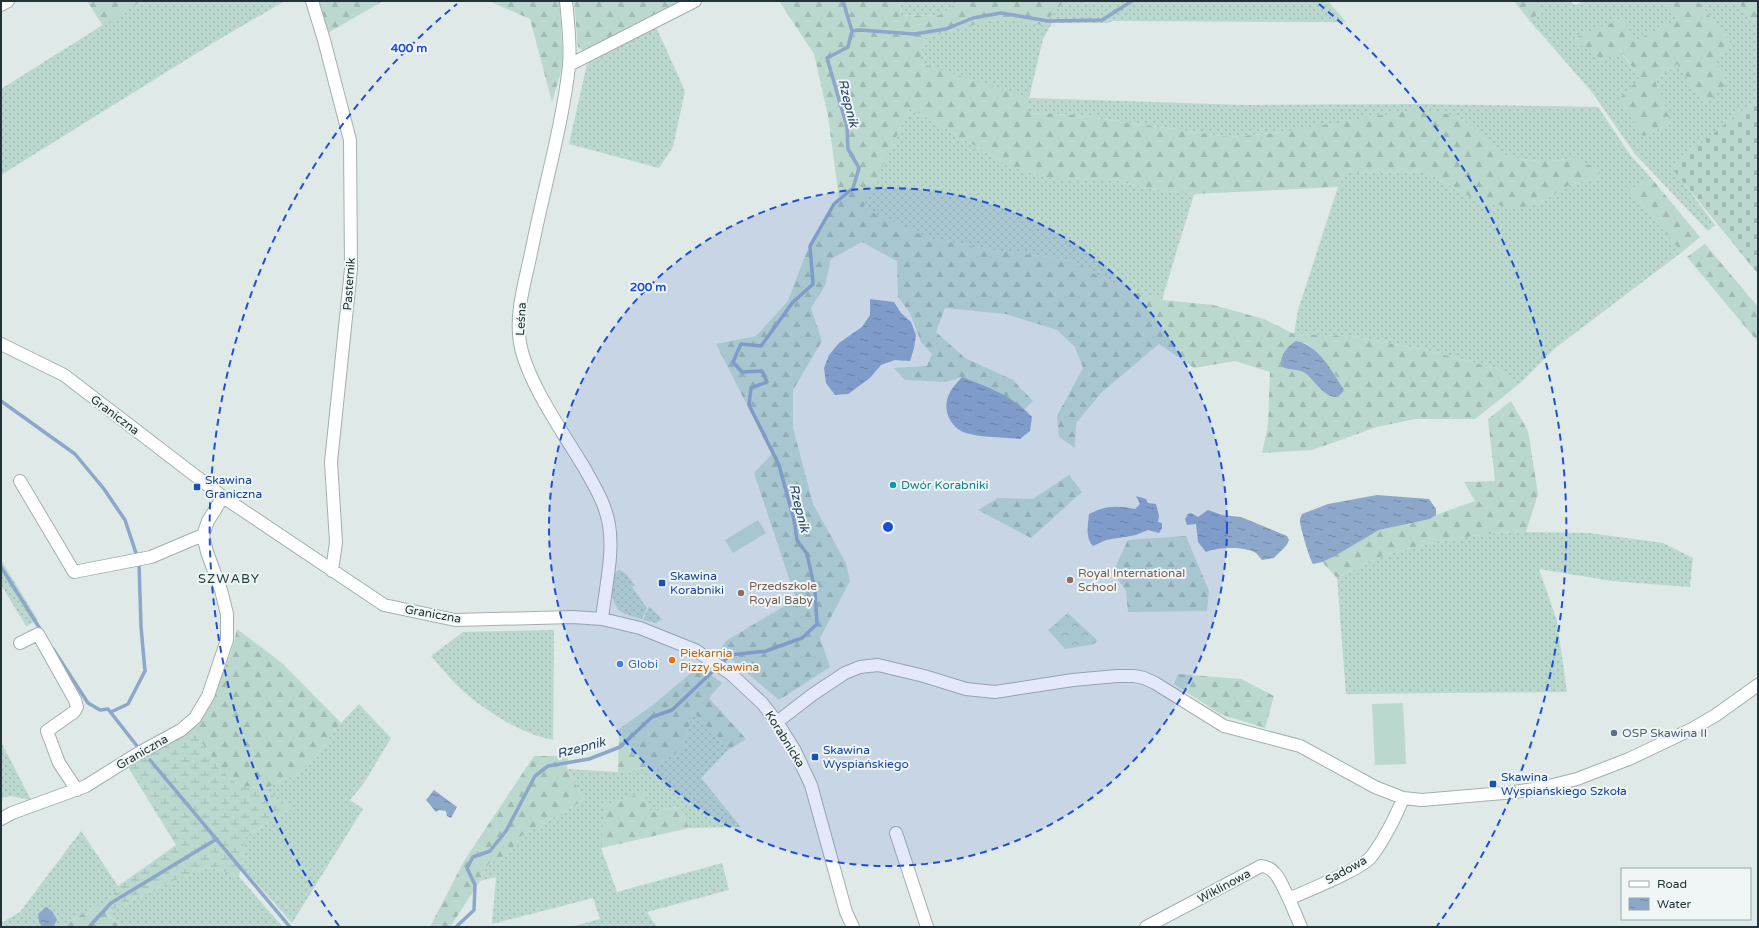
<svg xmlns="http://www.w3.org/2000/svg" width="1759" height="928" viewBox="0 0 1759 928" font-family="'Varela Round',sans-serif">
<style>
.grass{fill:url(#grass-dots)}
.forest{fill:url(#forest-firs);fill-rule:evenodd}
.wetland{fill:url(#wetland-marsh)}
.cemetery{fill:url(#cemetery-stones)}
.park{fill:url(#park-crowns)}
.pitch{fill:#bad8ce}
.water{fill:url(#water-ripples)}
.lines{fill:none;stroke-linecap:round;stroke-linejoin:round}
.stream{stroke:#8ca7c9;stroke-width:3.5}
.minor-casing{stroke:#a3afaf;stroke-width:14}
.minor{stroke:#fff;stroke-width:12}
.ring{fill:none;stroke:#1d4ed8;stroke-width:2;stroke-dasharray:7 5}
.culture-dot{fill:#0f9aa8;stroke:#eff6f5;stroke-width:1.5}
.transit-dot{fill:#1a4fb4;stroke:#eff6f5;stroke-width:1.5}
.education-dot{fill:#8d6e63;stroke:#eff6f5;stroke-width:1.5}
.food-dot{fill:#e8710a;stroke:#eff6f5;stroke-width:1.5}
.shop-dot{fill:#3f7fe0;stroke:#eff6f5;stroke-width:1.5}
.service-dot{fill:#5c6f8a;stroke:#eff6f5;stroke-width:1.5}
.labels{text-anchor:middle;stroke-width:4;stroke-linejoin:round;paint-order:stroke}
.street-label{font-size:12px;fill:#223437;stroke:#eff6f5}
.transit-label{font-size:12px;fill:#164399;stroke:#eff6f5;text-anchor:start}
.culture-label{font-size:12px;fill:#0d838f;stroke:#eff6f5;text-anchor:start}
.education-label{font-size:12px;fill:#785e54;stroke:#eff6f5;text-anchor:start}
.food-label{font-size:12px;fill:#c56008;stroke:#eff6f5;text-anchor:start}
.shop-label{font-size:12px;fill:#366cbe;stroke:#eff6f5;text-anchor:start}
.service-label{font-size:12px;fill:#4e5e75;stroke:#eff6f5;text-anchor:start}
.water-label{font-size:13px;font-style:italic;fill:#23426c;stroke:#eff6f5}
.neighbourhood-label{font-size:13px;letter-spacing:1px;fill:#204147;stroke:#eff6f5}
.centre{fill:#1d4ed8;stroke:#eff6f5;stroke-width:2}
.ring-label{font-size:12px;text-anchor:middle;font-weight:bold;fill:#1d4ed8;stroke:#eff6f5;stroke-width:4;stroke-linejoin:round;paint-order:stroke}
</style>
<defs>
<pattern id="grass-dots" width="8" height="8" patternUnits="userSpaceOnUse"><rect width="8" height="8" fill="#bad8ce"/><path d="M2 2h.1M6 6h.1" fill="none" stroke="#a0bab2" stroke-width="1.8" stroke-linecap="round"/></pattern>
<pattern id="forest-firs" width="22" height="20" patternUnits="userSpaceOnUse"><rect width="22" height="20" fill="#bad8ce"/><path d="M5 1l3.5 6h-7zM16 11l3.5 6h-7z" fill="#a0bab2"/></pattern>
<pattern id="wetland-marsh" width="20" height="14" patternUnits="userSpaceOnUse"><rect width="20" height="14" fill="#bad8ce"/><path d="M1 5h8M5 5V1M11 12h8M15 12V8" fill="none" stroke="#a0bab2"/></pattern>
<pattern id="cemetery-stones" width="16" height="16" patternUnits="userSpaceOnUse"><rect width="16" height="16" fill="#bad8ce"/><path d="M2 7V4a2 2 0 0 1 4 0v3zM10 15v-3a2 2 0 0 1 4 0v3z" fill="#a0bab2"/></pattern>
<pattern id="park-crowns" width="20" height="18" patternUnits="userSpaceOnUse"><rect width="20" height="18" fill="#bad8ce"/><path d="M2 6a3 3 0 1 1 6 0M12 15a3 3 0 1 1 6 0" fill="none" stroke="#a0bab2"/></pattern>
<pattern id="water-ripples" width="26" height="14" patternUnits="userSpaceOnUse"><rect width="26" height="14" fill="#8ca7c9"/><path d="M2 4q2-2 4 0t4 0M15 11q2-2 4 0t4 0" fill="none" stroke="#7289a4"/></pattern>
</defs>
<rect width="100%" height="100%" fill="#dfe9e8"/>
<path class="grass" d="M141 1H285L221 38 1 175V89Z
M899 1H960L940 15 901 16Z
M1059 1C1073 1 1086 4 1099 1H1328L1346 22 1113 21 1106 23H1052L1043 39 1029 98 1245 105 1417 104 1598 107 1631 156 1652 179 1630 190 1682 252 1554 349 1518 385 1498 369 1426 350 1351 336 1294 334 1298 310 1338 187 1345 173 1425 172 1476 200 1536 205 1569 185 1594 179 1574 158 1547 162 1506 157 1458 116 1229 137 1075 115 1028 113 918 63 925 38 999 17 1042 25 1063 3Z
M1534 1H1570L1575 5 1583 1H1665L1680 18 1637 40 1603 61 1620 51 1640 78 1655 81 1677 64 1705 104 1715 60 1730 43 1698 1H1738L1750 19 1758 20V98L1672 167 1715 225 1708 231 1635 154 1592 92 1529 20 1543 12Z
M656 27 685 91 673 147 659 168 569 144 587 64Z
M910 108 1006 164 1050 178 1111 179 1151 189 1194 194 1162 300 1125 289 1066 259 992 250 929 238 862 208Z
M1526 532 1589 533 1663 543 1693 558 1690 587 1612 581 1539 569 1557 621 1567 692 1346 694 1337 578 1382 556 1439 541 1495 533Z
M1 560 38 620 26 626 1 585Z
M619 570C626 572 630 579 635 585L632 587 647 608 642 619C635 617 626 615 620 611 611 604 607 576 619 570Z
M649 606 662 619 656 623 643 620Z
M554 630 553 740C519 733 487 712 462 690 451 680 441 667 431 656L463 632Z
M359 704 391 738 364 783 350 800 363 809 292 923 241 866 246 836 291 809 264 789 304 771 341 723Z
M693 711 728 750 701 778 741 827 689 828 680 807 651 812 643 793 601 848 617 892 722 863 729 890 647 912 657 927H570L600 919 593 898 492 924 496 877 480 881 488 864 508 855 521 836 584 800 567 769 618 772 657 766 683 748Z
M1 742 31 800 11 796 1 798Z
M81 831 118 886 109 900 58 927H1V923L20 912Z
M208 867 239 877 283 927H121L106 913 159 887Z"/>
<path class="forest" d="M87 1H141L103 26Z
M316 1H383L326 34Z
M489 1H560L563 65 552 102 530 19Z
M574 1H688L587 52 578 48Z
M779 1H899L901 16 940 15 960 1H1059L1063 3 1042 25 999 18 925 38 919 63 1029 98V113L1075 115 1229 137 1275 133 1418 109 1458 116 1506 157 1547 162 1574 158 1601 171 1594 179 1569 185 1536 205 1511 208 1476 200 1425 172 1345 173 1338 187 1194 194 1151 189 1111 179 1050 178 1006 164 910 108 863 208 929 238 992 250 1066 259 1125 289 1162 300 1213 305 1264 319 1294 334 1351 336 1426 350 1498 369 1518 385 1475 419H1415L1377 427 1312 450 1262 453 1268 425 1270 372 1235 361 1194 368 1159 344 1102 392 1076 423 1075 448 1059 437 1057 416 1083 368 1075 347 1057 330 1006 314 945 308 936 332 965 358 1013 380 1033 401 1025 409 986 386 962 377 946 382 905 380 894 368 927 366 932 354 921 342 910 313 898 297 897 261 862 242 831 259 825 286 811 308 822 341 793 390V428L813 504 846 563 850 581 820 638 830 667 779 700 720 650 726 641 796 599 754 473 772 454 716 344 756 336 788 301 807 251 839 198 828 116 814 54ZM1303 342C1322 351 1333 372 1344 390L1311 379 1305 373 1292 368Z
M1514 1H1534L1543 12 1529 20Z
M1665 1H1698L1730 43 1715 60 1728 83 1705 104 1677 64 1655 81 1672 124 1643 136 1619 99 1640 78 1621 51 1603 61 1572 39 1621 19 1637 40 1679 18Z
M1738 1H1758V20L1750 19Z
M1652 179 1700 237 1682 252 1630 190Z
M1705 244 1758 307V342L1687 257Z
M1511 401 1528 431 1538 494 1526 532 1495 533 1439 541 1382 556 1337 578 1322 562 1379 530 1430 519 1436 515 1475 501 1464 482 1495 481 1488 419Z
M1069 475 1082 492 1031 538 978 510 998 498 1033 499Z
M1186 536 1209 591 1207 611 1128 612 1126 591 1113 572 1128 540Z
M237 629 282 663 341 723 304 771 264 789 238 785 219 768 192 728C212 698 230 665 237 629Z
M699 666 722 683 709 698 746 739 728 750 693 711 683 748 657 766 618 772 619 729 653 705Z
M1178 674 1241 679 1274 696 1265 728 1220 714 1174 684Z
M534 756H568L567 769 584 800 521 836 508 855 488 864 480 881 450 927H430L464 861Z
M643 793 651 812 680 807 689 828 601 848 604 805Z
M109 900 106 914 121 927H58Z"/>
<path class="wetland" d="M192 728 219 768 238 785 264 789 291 809 246 836 239 877 208 867 159 887 106 913 109 900 118 886 176 845 128 767 141 757Z"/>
<path class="cemetery" d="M1758 98V274L1671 167Z"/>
<path class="park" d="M1068 613 1097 640 1095 644 1065 649 1048 630Z"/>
<path class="pitch" d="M758 520 766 533 733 553 725 540Z
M1403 703 1406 764 1375 765 1372 704Z"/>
<path class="water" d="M870 299 894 302 901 313 911 322 916 335 914 348 910 361 895 360 881 365 870 378 848 394 835 395 826 383 824 368 829 355 839 343 862 327 870 315Z
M1296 341C1319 345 1332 371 1344 390 1332 410 1315 380 1305 373 1297 368 1288 371 1281 366 1280 355 1287 347 1296 341Z
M962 377C986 386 1015 397 1032 417L1030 431 1020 439C1003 437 976 438 961 431 951 426 944 412 947 400 949 391 956 384 962 377Z
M1377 495 1429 499 1436 509V515L1430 519 1379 530 1333 557 1322 562 1313 564C1310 560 1299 524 1300 520 1300 518 1301 516 1302 514L1328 504Z
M1136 496 1146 499 1148 503 1156 504 1159 516 1158 522 1162 523V528L1159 533 1148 530 1136 535 1106 540 1093 546C1085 538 1088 524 1089 514 1107 505 1116 506 1135 509L1140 504Z
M1208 510 1222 515 1241 517 1287 536 1289 540C1287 547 1279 552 1274 558L1262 560C1260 558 1258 555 1256 553 1245 546 1218 547 1206 552L1198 542 1196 524 1187 525 1185 519 1188 514 1191 513 1198 517Z
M434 790 457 807 451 818 447 816 446 811 439 810 436 812 426 800Z
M46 907 52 911 57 920 53 927H42L39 922 38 914Z"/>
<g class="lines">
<path class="stream" d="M852 31 860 30 914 34 946 29 973 18 1001 13 1048 21 1102 20 1132 1
M1 401 75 454 104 489 125 520 137 556
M1 567 42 632
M53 649 88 703 100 710 108 709 137 746
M111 712 128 704 145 671 141 627 139 563
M150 760 290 927
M89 927 111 903 215 840
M456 927 474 910 475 885 467 868 473 857 490 851 506 831 535 776 548 766 589 759 620 747 652 717 672 710 730 655 766 651 802 638 817 624 815 590 807 554 797 540 794 520 779 465 749 405 751 388 767 382 762 371 742 372 733 362 741 344 761 346 793 302 813 284 810 246 834 204 853 188 859 168 848 149 847 127 827 58 848 47 852 31 843 1"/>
<defs>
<path id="minor" d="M312 1 324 40 350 140 351 269 331 462 336 542 332 571
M566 1C568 20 571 47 569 66 562 128 543 191 531 253 525 282 515 313 520 343 527 382 564 434 585 469 595 487 606 505 609 525 614 554 605 589 602 619
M1 5 8 1
M569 65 695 1
M1 344 64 375 223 497 384 605 455 620 573 617 602 619 640 628 695 650 731 674 762 703 777 722 795 751 811 785 846 912 853 927
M20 481 74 572 151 557 203 535
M20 643 38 634 75 700 77 707 74 712 47 731 59 763 77 790
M777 722 812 695 845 673 860 667 878 665 924 676 966 689 995 692 1073 680 1117 676H1134L1144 678 1155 683 1224 726 1300 746 1375 787 1403 798 1422 800 1515 792 1545 787 1577 779 1629 759 1692 729 1716 715 1758 685
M1 819 12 813 86 786 137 754 181 730 195 718 208 696 227 640V614L221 590 207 552 203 535 208 521 223 497
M896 833 927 927
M1146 927 1261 866C1277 867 1282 886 1289 899
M1301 927 1289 899C1306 891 1360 870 1371 857 1382 843 1397 815 1403 798"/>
</defs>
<use href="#minor" class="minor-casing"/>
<use href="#minor" class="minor"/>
</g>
<circle cx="888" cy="527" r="339" fill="#1d4ed8" fill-opacity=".12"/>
<g class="ring">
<circle cx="888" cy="527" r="339"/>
<path d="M339 926A678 678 0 0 1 457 4M1319 4A678 678 0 0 1 1437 926"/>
</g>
<circle class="culture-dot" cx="893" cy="485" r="4"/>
<g class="transit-dot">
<rect x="193" y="483" width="8" height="8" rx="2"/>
<rect x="658" y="579" width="8" height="8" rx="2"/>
<rect x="811" y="753" width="8" height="8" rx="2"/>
<rect x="1489" y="780" width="8" height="8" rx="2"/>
</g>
<g class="education-dot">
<circle cx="1070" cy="580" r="4"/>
<circle cx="741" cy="593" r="4"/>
</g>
<circle class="food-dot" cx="672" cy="660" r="4"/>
<circle class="shop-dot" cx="620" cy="664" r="4"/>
<circle class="service-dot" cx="1614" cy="733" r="4"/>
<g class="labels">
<g class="street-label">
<text transform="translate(349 284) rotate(-86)" y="4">Pasternik</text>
<text transform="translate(521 319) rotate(-87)" y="4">Leśna</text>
<text transform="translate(115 415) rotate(37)" y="4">Graniczna</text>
<text transform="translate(433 614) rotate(10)" y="4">Graniczna</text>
<text transform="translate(785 739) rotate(58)" y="4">Korabnicka</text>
<text transform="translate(142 752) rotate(-30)" y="4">Graniczna</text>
<text transform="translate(1346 870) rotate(-29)" y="4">Sadowa</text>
<text transform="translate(1224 886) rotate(-28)" y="4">Wiklinowa</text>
</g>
<g class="transit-label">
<text x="205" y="484">Skawina<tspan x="205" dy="14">Graniczna</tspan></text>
<text x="670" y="580">Skawina<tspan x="670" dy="14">Korabniki</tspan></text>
<text x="823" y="754">Skawina<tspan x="823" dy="14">Wyspiańskiego</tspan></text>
<text x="1501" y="781">Skawina<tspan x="1501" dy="14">Wyspiańskiego Szkoła</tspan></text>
</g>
<g class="culture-label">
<text x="901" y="489">Dwór Korabniki</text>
</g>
<g class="education-label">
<text x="1078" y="577">Royal International<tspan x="1078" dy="14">School</tspan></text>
<text x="749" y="590">Przedszkole<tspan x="749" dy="14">Royal Baby</tspan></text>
</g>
<g class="food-label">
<text x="680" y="657">Piekarnia<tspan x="680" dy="14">Pizzy Skawina</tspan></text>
</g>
<g class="shop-label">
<text x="628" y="668">Globi</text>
</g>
<g class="service-label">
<text x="1622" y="737">OSP Skawina II</text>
</g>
<g class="water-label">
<text transform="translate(849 103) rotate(76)" y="5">Rzepnik</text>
<text transform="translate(800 508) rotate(76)" y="5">Rzepnik</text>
<text transform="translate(581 747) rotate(-15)" y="5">Rzepnik</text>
</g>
<g class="neighbourhood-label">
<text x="229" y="583">SZWABY</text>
</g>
</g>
<circle cx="888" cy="527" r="6" class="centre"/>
<g class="ring-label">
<text x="409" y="52">400 m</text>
<text x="648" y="291">200 m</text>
</g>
<rect width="1759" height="928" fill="none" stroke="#223437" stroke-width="4"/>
<rect x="1621" y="868" width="130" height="52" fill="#eff6f5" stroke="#9da8a9"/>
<rect x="1629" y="881" width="20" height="6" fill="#ffffff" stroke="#9da8a9"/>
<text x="1657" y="888" font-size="12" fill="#223437">Road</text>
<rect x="1629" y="898" width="20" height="12" fill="url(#water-ripples)" stroke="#9da8a9"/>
<text x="1657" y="908" font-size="12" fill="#223437">Water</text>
</svg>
